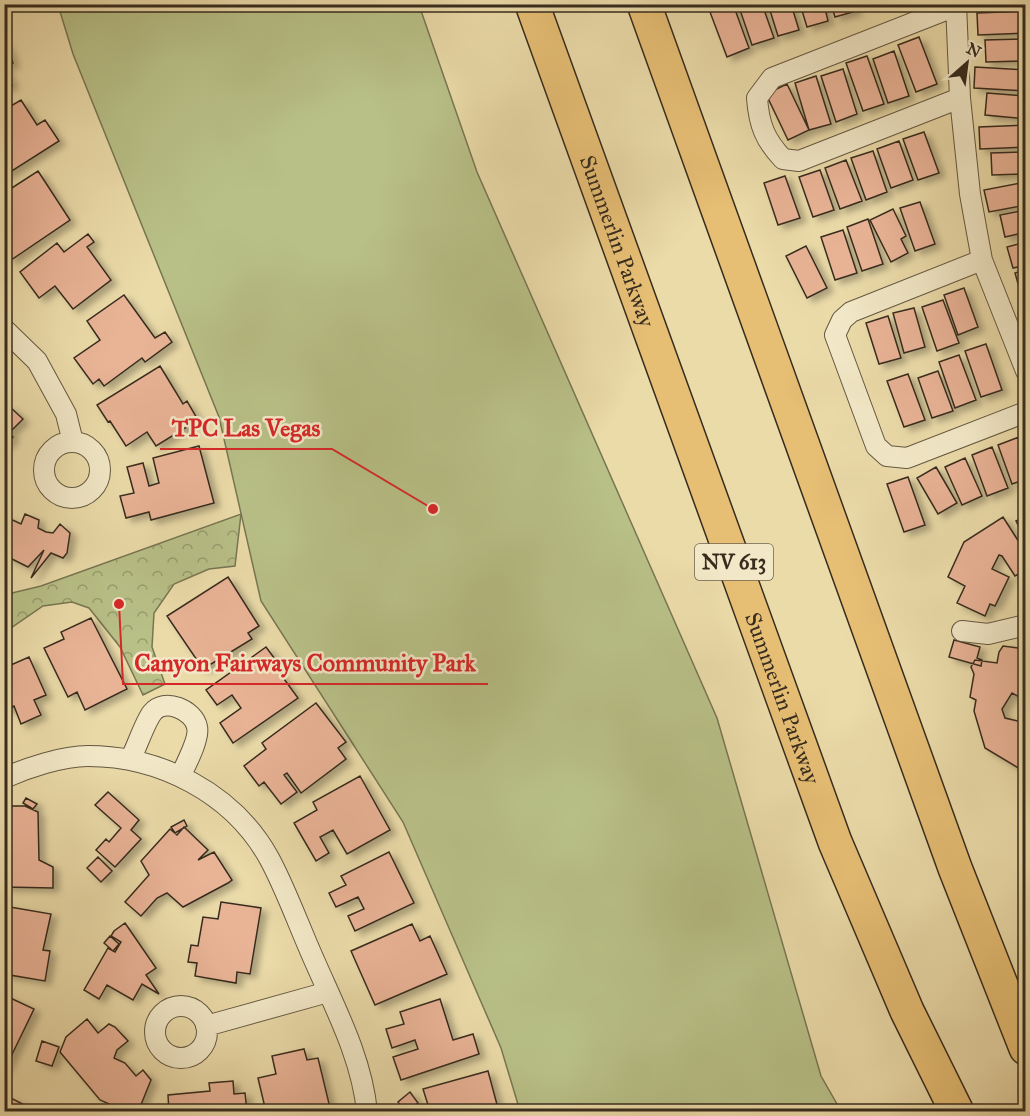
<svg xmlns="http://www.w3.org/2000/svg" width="1030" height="1116" viewBox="0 0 1030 1116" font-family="'IM FELL Great Primer',serif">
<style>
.grass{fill:#b8c087;stroke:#787652;stroke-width:1.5}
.park{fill:url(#park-crowns);stroke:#787652;stroke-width:1.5}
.building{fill:#e9b396;stroke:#372c1e;stroke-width:1.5;filter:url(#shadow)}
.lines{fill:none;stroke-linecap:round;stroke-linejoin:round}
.street-casing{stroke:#645841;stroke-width:22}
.highway-casing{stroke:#372c1e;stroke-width:36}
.street{stroke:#f2e8c7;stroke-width:20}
.highway{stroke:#e6be74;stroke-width:33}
.labels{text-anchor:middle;stroke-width:5;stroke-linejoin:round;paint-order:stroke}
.shield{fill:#f2e8c7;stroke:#6f6451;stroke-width:1.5}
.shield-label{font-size:21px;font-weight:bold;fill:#372c1e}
.street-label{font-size:22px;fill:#372c1e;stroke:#f2e8c7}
.leader{fill:none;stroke:#d62828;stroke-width:2}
.callout-dot{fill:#d62828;stroke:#f2e8c7;stroke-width:2}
.callout-label{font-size:24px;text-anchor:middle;font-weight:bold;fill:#d62828;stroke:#f2e8c7;stroke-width:5;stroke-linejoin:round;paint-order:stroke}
</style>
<defs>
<pattern id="park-crowns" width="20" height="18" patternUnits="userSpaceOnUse" patternTransform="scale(1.5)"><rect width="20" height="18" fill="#b8c087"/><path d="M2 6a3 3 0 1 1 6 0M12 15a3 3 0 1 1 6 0" fill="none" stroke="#969c6e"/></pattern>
<filter id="shadow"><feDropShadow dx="6" dy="4" stdDeviation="3" flood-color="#0004"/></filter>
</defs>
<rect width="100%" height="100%" fill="#ebdba9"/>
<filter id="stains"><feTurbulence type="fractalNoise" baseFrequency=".00333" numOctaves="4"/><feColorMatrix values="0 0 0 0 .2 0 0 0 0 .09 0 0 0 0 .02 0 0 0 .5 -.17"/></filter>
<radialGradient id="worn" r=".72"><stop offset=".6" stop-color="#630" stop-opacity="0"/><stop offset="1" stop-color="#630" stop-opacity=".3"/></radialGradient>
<path class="grass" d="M58 5H419L477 172 717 718 821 1076 841 1111H520L501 1048 403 822 261 601 219 417 73 54Z"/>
<path class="park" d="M241 514 235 566 209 569 174 584 154 613 152 647 165 684 143 695 120 647 89 608 72 602 43 606 5 632V592L8 594 41 586Z"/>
<path class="building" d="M730 4H733L749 48 727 57 710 12Z
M738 4H762L774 38 752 45Z
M768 4H791L799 30 778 36Z
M800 4H824L828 21 807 27Z
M831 4H854L856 11 835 17Z
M1026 11V33L978 35 977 13Z
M919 37 937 84 916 92 898 45Z
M1026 39V61L986 62 985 40Z
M5 42 13 63 5 66 4 43Z
M894 51 909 96 888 103 873 59Z
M867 56 884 104 863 111 846 63Z
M4 67 12 85 4 88Z
M975 67 1026 70V91L974 88Z
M843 69 857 114 836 122 821 76Z
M816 76 831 124 809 130 795 83Z
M787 84 809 130 788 140 766 94Z
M987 93 1026 96V119L985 115Z
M21 100 37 125 45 120 59 141 4 176V132L10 128 4 120V110Z
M1026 125V147L980 149 979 127Z
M924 132 939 173 918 180 903 139Z
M899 141 913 180 891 188 877 149Z
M873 151 887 192 866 200 851 158Z
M1026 152V174L992 175 991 153Z
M846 160 862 201 840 209 825 168Z
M820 170 834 210 813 217 799 177Z
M38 171 70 220 11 260 4 250V193Z
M785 176 800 218 778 225 764 183Z
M1026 182V205L989 212 984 190Z
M920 202 935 244 915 251 900 208Z
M893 209 906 236 901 239 908 253 891 262 870 220Z
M1026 210V232L1005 237 1000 215Z
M868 219 883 264 862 271 847 227Z
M843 230 857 273 835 280 821 237Z
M88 234 94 242 87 247 111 280 73 309 55 286 39 298 20 272 57 243 64 252Z
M1026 242V265L1013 268 1007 247Z
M806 246 827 288 807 298 786 256Z
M1026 270V293L1021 294 1015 273Z
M964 288 978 327 958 335 944 295Z
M124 295 155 338 165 332 172 342 145 362 142 358 104 386 99 379 93 384 74 358 100 340 87 321Z
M943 300 959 343 937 351 922 307Z
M914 308 925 347 904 353 893 313Z
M888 316 901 358 879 364 866 323Z
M986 344 1002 390 981 397 965 351Z
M959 355 976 400 955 408 939 362Z
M160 366 183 404 187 401 198 420 156 446 147 432 126 446 110 421 108 422 97 405Z
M938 371 953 411 932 418 918 378Z
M908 374 925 420 904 427 887 381Z
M4 406 8 409 10 407 23 419 9 433 13 437 4 447Z
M1019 437 1026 456V479L1012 484 998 445Z
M199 446 214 503 151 520 149 512 126 518 120 496 134 493 127 467 143 463 149 486 159 483 153 458Z
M992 447 1008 488 987 496 972 455Z
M965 458 982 496 962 505 945 467Z
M936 467 957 503 938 514 917 478Z
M908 477 925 525 904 532 887 484Z
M25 514 39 520 38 528 46 532 53 533 60 524 70 533 67 553 63 558 51 553 31 578 44 550 28 567 4 555V516L21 524Z
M1003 517 1026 553V570L1015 576 1002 556 999 555 992 569 1009 577 995 606 990 604 985 616 957 603 965 586 948 577 964 542Z
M1026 517V541L1016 521Z
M228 577 259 626 248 633 252 639 203 669 167 616Z
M91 618 127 689 85 710 77 692 68 697 44 648 64 639 61 632Z
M954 640 980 647 977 658 982 660 981 666 949 657Z
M1003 646 1018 648 1026 653 1025 700 1012 693 1002 709 1005 718 1022 722 1026 716V759L1020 769 985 748 974 711 976 700 970 697 974 674 971 667 975 660 997 663 999 652Z
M266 647 280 666 276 668 298 698 233 743 220 723 241 708 232 695 217 705 206 690Z
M29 657 46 695 34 700 41 715 21 724 14 706 4 710V668Z
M316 703 346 742 338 748 346 759 301 793 287 773 284 775 297 792 281 804 264 782 259 786 244 766 266 749 262 743Z
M360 776 390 830 347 854 333 830 320 837 329 853 316 861 294 823 317 810 313 802Z
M108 792 139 820 131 830 141 839 115 867 96 850 106 839 109 842 121 828 95 805Z
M26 798 37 804 33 809 23 803Z
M12 806H25L38 812 39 860 53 867V888L4 887V822Z
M184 820 187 826 175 833 171 827Z
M184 827 208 850 198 860 214 852 232 880 228 883 183 907 167 893 157 898 141 916 125 902 149 875 141 861 170 829 177 835Z
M389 852 414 903 355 931 348 916 364 909 358 897 336 907 329 893 346 885 341 876Z
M98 857 112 871 101 882 87 868Z
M221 902 261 908 250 974 237 972 236 983 195 976 197 963 188 962 191 945 198 946 203 917 218 919Z
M4 906 51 914 43 950 50 951 45 981 4 974Z
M125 923 156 968 146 975 159 994 142 984 133 1000 107 985 99 999 84 990 108 948 115 952 121 942 111 936 114 931Z
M412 924 420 941 430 936 447 974 375 1005 351 951Z
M110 936 119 944 113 951 104 943Z
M4 995 34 1009 4 1071Z
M440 999 453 1040 473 1034 479 1054 401 1080 393 1057 418 1049 415 1040 392 1048 386 1029 404 1024 400 1012Z
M87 1019 98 1033 109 1024 115 1027 128 1041 117 1050 114 1058 125 1063 136 1076 143 1070 151 1080 138 1112H127L100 1100 60 1052 66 1037Z
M42 1041 59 1047 52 1066 36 1061Z
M304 1049 307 1060 318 1058 331 1112H266L258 1078 276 1074 272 1056Z
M488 1071 499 1112H403L428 1105 423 1089Z
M233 1081 234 1094 245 1093 247 1112H169L168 1095 210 1091 209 1083Z
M410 1092 418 1103 405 1112 398 1102Z
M4 1098 10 1101 11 1098 38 1112H4Z"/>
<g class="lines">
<defs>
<path id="street" d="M956 4 960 98 970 194 982 260 1026 371
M956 6 772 78 757 98C759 125 765 140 783 159L799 161 960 98
M982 260 851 312 842 320 835 335 876 446 887 456 907 458 1026 412
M4 329 37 361 66 414 73 442
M44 470a28 28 0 1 1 56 0a28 28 0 1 1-56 0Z
M962 631 988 634 1026 625
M130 760C137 747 144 724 152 713 164 697 194 710 197 727 200 738 186 764 181 775
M4 778C27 768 62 756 88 756 160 756 233 793 269 858 286 889 300 929 315 962 336 1010 362 1059 367 1112
M155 1032a26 26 0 1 1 52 0a26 26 0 1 1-52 0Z
M206 1026 328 992"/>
<g id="highway">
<path id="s1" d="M532 4 835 842 907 1011 957 1112"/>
<path d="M644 4 955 868 1026 1048"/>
</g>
</defs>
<use href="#street" class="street-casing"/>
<use href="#highway" class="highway-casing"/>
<use href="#street" class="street"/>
<use href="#highway" class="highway"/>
</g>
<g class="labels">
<rect class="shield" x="695" y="544" width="78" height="36" rx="4.5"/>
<g class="shield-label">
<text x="734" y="569">NV 613</text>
</g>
<g class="street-label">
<text dy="8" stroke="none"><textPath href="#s1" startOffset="252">Summerlin Parkway</textPath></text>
<text dy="8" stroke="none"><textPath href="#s1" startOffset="738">Summerlin Parkway</textPath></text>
</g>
</g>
<path class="leader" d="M433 509L332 449H160M119 604L123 684H488"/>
<g class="callout-dot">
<circle cx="433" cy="509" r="6"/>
<circle cx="119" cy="604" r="6"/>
</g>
<g class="callout-label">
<text x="246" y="436">TPC Las Vegas</text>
<text x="305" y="671">Canyon Fairways Community Park</text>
</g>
<rect width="1030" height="1116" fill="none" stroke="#ebdba9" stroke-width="24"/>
<rect x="6" y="6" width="1018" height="1104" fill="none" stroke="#372c1e" stroke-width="3"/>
<rect x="12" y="12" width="1006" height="1092" fill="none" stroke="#372c1e" stroke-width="1.5"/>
<g transform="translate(967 63) rotate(28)" stroke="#f2e8c7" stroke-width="4.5" paint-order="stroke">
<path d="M0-4.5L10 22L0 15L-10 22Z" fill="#372c1e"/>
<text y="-9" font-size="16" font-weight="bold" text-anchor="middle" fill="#372c1e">N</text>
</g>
<rect width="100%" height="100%" filter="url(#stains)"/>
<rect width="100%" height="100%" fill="url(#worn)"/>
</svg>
